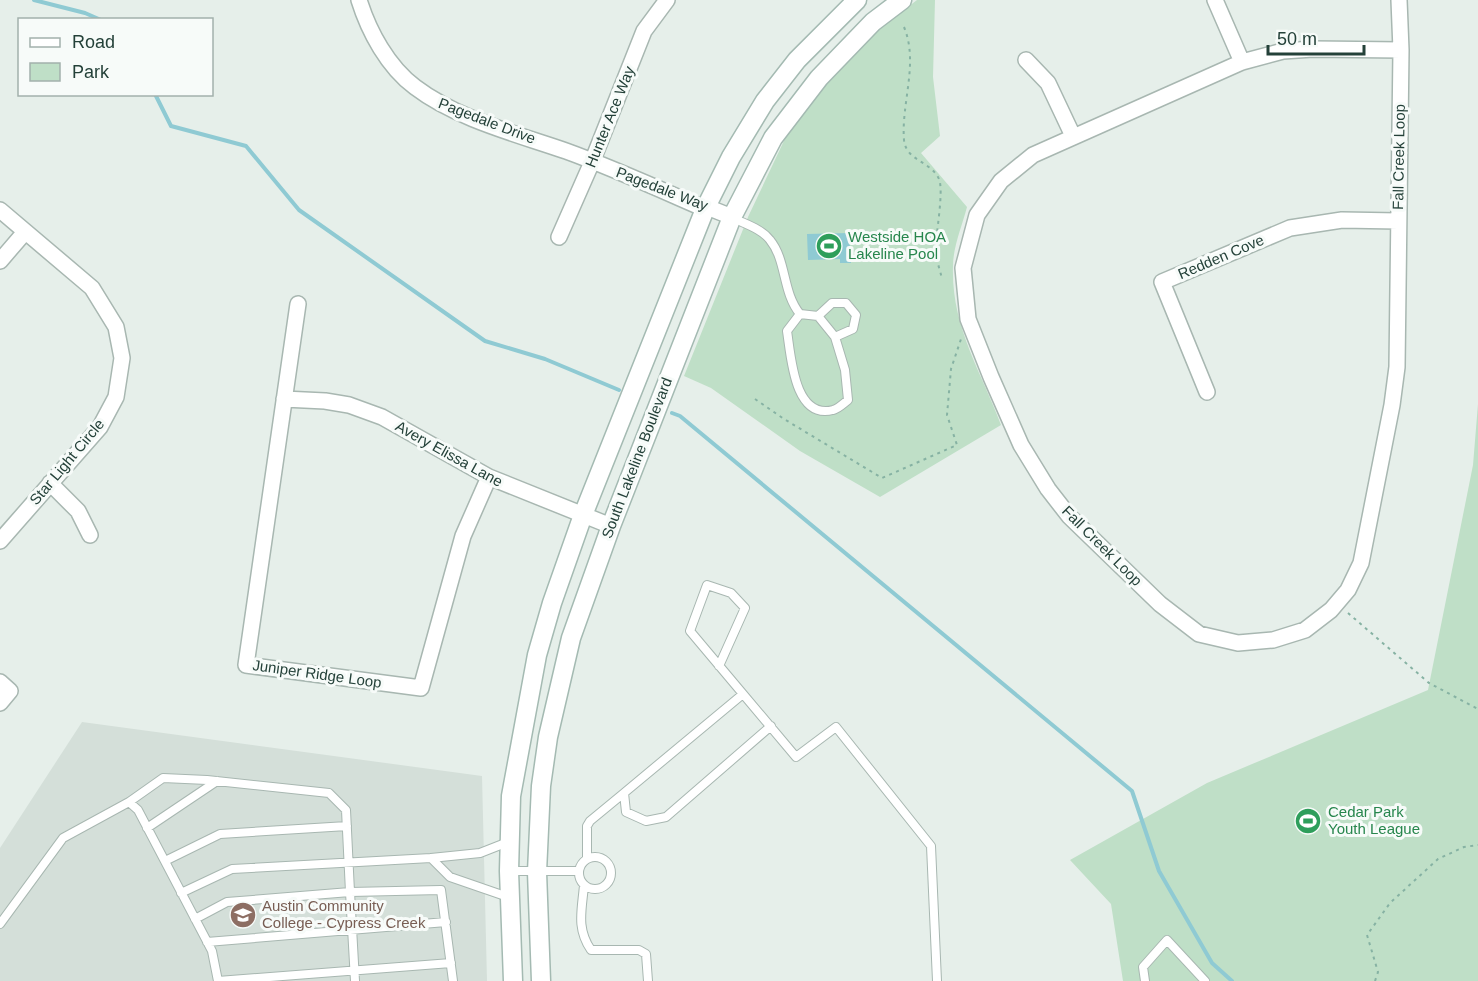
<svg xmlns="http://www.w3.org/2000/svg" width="1478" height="981" viewBox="0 0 1478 981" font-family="Arial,sans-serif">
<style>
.built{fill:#d4dfd9}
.green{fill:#bfdfc7}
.water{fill:#8fcad3}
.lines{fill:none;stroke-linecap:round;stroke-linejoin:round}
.stream{stroke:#8fcad3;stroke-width:4}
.service-casing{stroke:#a8b7b1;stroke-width:10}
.minor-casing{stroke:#a8b7b1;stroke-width:18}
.secondary-casing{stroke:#a4bab2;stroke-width:21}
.path{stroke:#86b2a3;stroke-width:2;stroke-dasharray:3 4.5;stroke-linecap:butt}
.service{stroke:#fff;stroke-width:8}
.minor{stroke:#fff;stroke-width:15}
.secondary{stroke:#fff;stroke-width:18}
.labels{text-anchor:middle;stroke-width:6;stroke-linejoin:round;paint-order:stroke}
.street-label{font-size:15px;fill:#244139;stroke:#f7fbf9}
.leisure-label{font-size:15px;fill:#27864d;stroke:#f7fbf9;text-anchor:start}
.education-label{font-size:15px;fill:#785e54;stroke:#f7fbf9;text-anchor:start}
</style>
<rect width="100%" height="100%" fill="#e6efea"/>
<path class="built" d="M82 722 482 776 487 981H0V848Z"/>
<path class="green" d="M917 0H935L933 77 940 136 921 153 967 207C962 226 953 247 953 266 951 326 981 371 1001 425L880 497 800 451 711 388 684 376 748 217 791 126 809 102 864 41Z
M1478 404V981H1123L1111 904 1070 860 1207 783 1428 690 1473 465Z"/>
<path class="water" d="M849 233 851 263H840V259L808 260 807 234Z"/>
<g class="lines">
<path class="stream" d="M34 0 85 13 101 20
M155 94 171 126 246 146 299 210 485 341 545 359 619 390
M672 413 680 416 1132 791 1159 871 1212 963 1232 981"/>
<defs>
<path id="service" d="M733 218C745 224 762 229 770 240 787 261 782 292 800 314L818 316 835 337 845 370 848 400C844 403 838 409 833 410 794 420 791 356 787 331L800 314
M818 316 832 303H846L856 315 853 329 835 337
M719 666 745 608 731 593 707 585 690 631C725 673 761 715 796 757L836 727 931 846 937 981
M743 694 624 793 626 812 646 821 666 817 771 726
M129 802 163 778 207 780 329 793 346 810 350 892 441 890 453 981
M147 828 217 781
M579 873a16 16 0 1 1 32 0a16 16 0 1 1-32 0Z
M587 859V826L590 821 624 793
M165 861 220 834 347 826
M509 871H579
M584 885C582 910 576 928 591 950H639L646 954 648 981
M181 893 232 869 431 858
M508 897 450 877 431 858 480 853 508 842
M195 919 227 902 350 892 355 981
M0 924 63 838 129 802 138 810 212 951 218 981
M207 942 446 922
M218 981 451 963
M1145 981 1143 967 1167 940 1205 981"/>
<path id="minor" d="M359 0C369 32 388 67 415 87 457 119 517 134 566 151 613 168 659 189 705 209L707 207 732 217
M1215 0 1242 62
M1399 0 1401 50 1397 367 1392 405 1361 563 1348 590 1331 610 1305 630 1273 640 1238 643 1199 634 1160 604 1069 516 1048 489 1021 445 991 377 968 319 963 268 977 215 1001 181 1033 155 1242 62 1283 51 1313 49 1401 50
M1026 60 1048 83 1073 136
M0 210 92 288 116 327 122 358 116 397 100 427 0 541
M559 237 592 162 644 31 667 0
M0 261 25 232
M298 304 246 665 421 688 463 536 489 477
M1207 392 1162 282 1290 228 1342 220 1398 221
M284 399 325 401 349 405 382 417 489 477 611 526
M50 483 78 511 90 535
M0 682 10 691 0 703"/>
<path id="secondary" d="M513 981 509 871 511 796 537 655 552 603 583 515 705 209 731 157 765 101 797 60 857 0
M541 981 537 872 541 786 548 737 571 638 611 526 732 217 773 138 819 78 873 22 902 0"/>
</defs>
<use href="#service" class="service-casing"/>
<use href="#minor" class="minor-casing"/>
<use href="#secondary" class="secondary-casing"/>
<path class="path" d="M904 27C919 63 901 103 904 140 906 161 931 161 939 179 944 191 936 232 936 247 935 258 940 269 942 279
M755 399 784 419 882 478 957 445 947 415 951 369 961 339
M1348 613 1429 683 1478 709
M1375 981 1378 972 1367 935 1390 903 1438 859 1464 847 1478 845"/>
<use href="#service" class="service"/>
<use href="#minor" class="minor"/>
<use href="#secondary" class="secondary"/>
</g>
<defs>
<symbol id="stadium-disc" viewBox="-11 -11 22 22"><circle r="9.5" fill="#2e9e5b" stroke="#f7fbf9"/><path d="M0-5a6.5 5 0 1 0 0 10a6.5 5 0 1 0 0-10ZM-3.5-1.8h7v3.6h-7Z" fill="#fff"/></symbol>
<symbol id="university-disc" viewBox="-11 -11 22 22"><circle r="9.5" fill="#8d6e63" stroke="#f7fbf9"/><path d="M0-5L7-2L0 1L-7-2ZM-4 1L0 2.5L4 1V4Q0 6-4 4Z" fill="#fff"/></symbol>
</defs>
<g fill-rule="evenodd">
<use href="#stadium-disc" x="814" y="231" width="30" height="30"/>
<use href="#stadium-disc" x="1293" y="806" width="30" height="30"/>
<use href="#university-disc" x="228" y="900" width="30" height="30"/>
</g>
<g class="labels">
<g class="street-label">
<text transform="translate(610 117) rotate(-68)" y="5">Hunter Ace Way</text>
<text transform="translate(487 121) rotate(21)" y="5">Pagedale Drive</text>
<text transform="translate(1399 157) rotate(-89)" y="5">Fall Creek Loop</text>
<text transform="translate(662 189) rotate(21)" y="5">Pagedale Way</text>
<text transform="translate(1221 257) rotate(-23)" y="5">Redden Cove</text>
<text transform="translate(449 454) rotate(29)" y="5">Avery Elissa Lane</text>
<text transform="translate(637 458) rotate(-69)" y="5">South Lakeline Boulevard</text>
<text transform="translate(67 462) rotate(-50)" y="5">Star Light Circle</text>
<text transform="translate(1102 546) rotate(45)" y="5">Fall Creek Loop</text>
<text transform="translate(317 674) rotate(8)" y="5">Juniper Ridge Loop</text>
</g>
<g class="leisure-label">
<text x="848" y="242">Westside HOA<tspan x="848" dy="17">Lakeline Pool</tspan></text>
<text x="1328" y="817">Cedar Park<tspan x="1328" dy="17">Youth League</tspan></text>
</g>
<g class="education-label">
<text x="262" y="911">Austin Community<tspan x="262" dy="17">College - Cypress Creek</tspan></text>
</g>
</g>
<rect x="18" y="18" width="195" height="78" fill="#f7fbf9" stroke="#a3b1ac" stroke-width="1.5"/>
<rect x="30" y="38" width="30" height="9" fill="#ffffff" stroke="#a3b1ac" stroke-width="1.5"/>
<text x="72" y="48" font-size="18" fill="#244139">Road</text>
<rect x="30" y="63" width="30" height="18" fill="#bfdfc7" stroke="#a3b1ac" stroke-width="1.5"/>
<text x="72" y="78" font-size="18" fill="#244139">Park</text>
<path d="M1268 45v9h96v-9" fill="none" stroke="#244139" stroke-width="3"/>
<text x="1277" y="45" font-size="18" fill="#244139" stroke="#f7fbf9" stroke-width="4.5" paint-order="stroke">50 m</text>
</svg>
